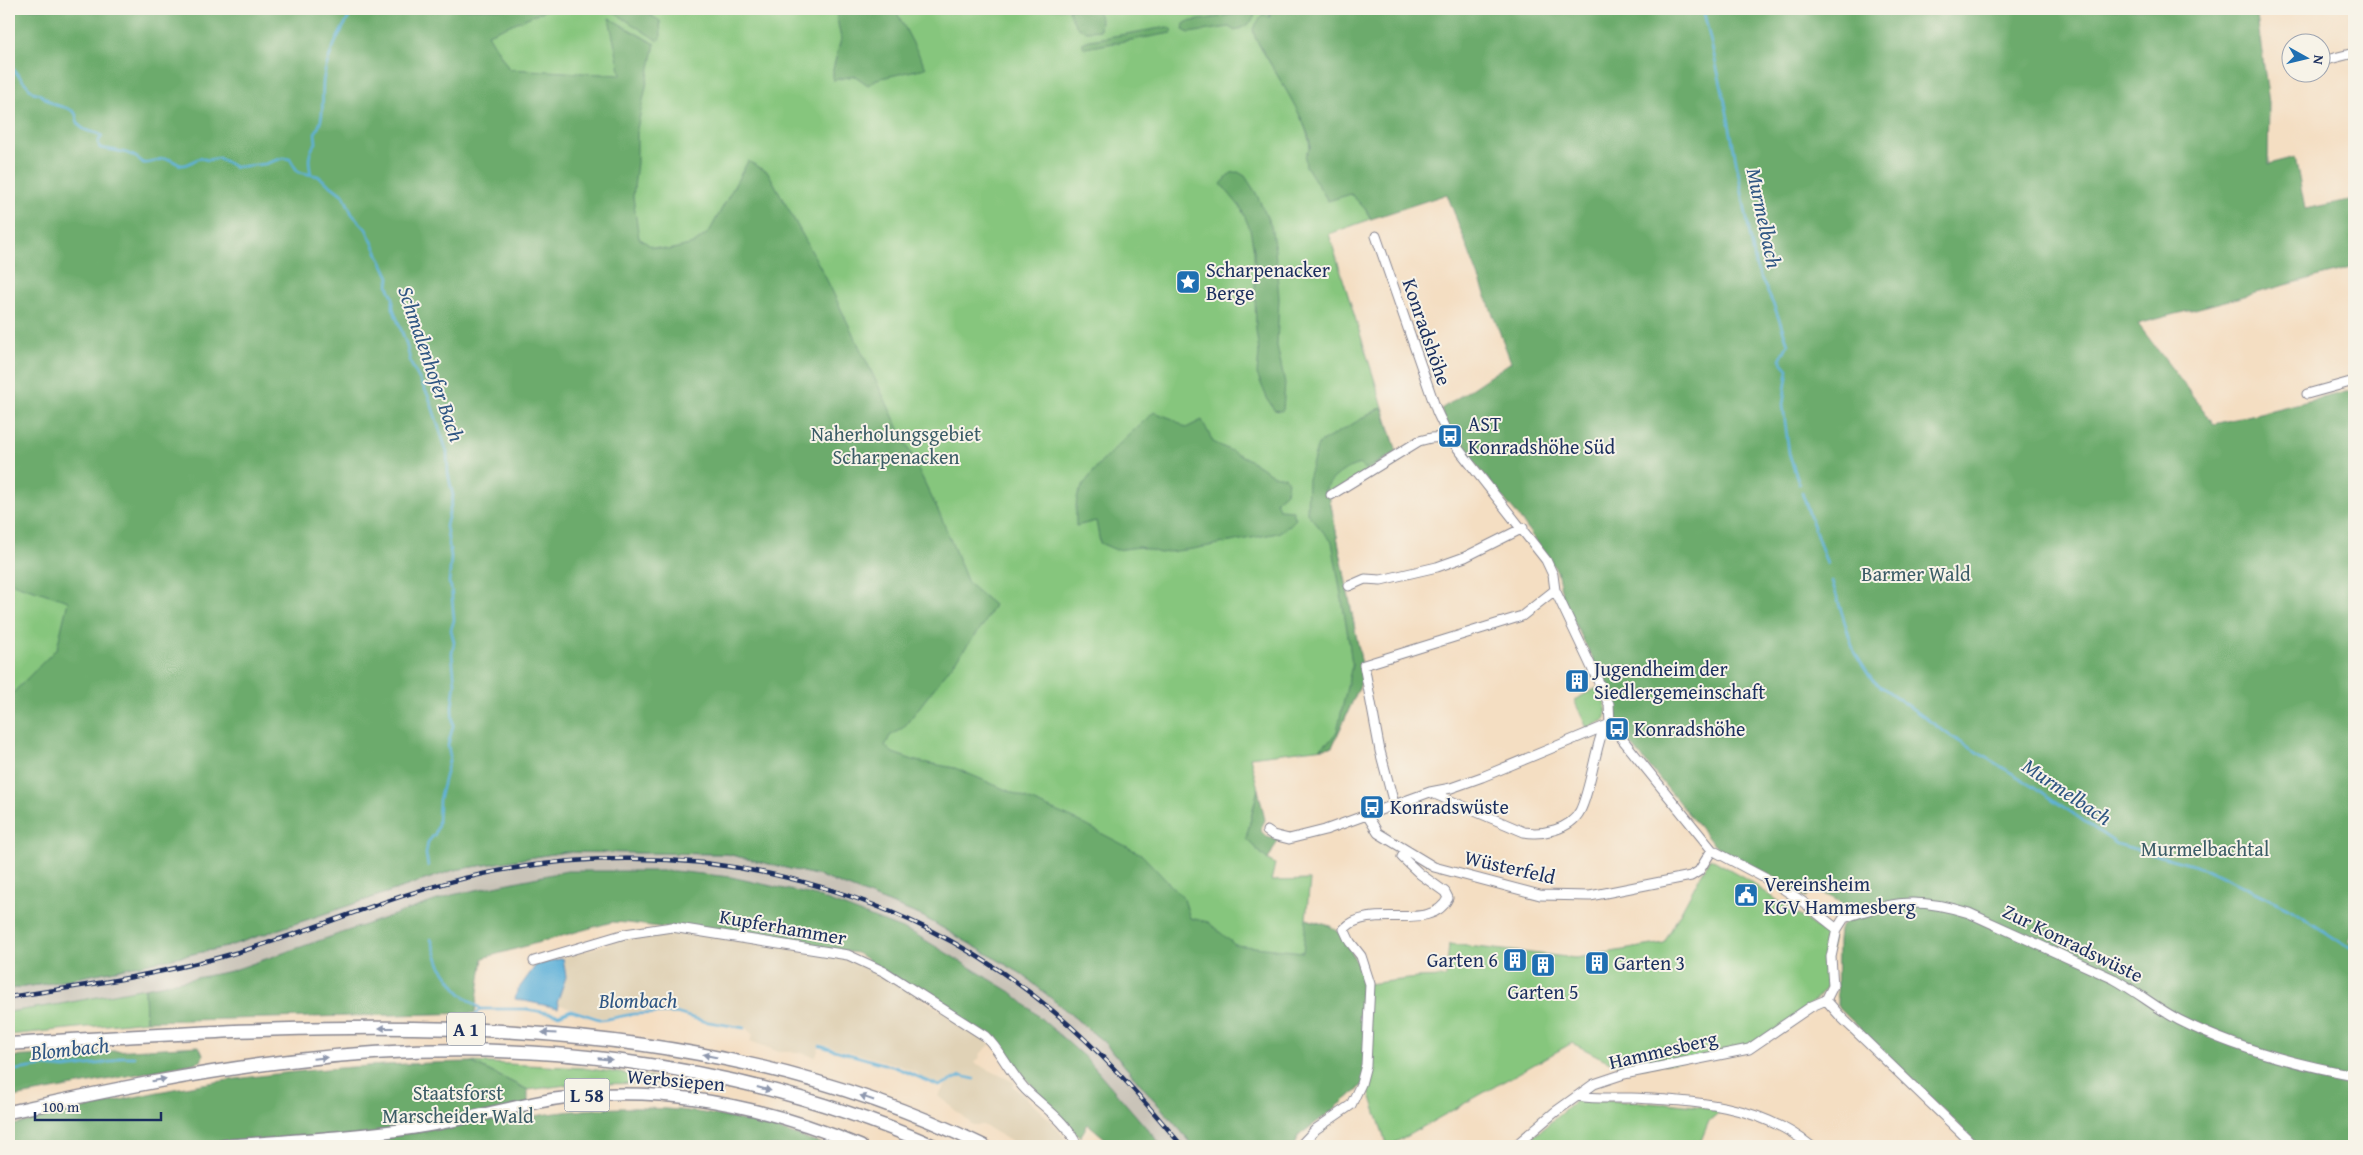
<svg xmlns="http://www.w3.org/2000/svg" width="2363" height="1155" viewBox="0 0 2363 1155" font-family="'Gentium Book Plus',serif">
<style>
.built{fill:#e0d2b6}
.industrial{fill:#c9c3b8}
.green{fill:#86c67d;stroke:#507a6e}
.forest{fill:#6cab6c;stroke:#446d65}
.water{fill:#5eb1d9;stroke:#3c709c}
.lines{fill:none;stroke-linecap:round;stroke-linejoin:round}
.stream{stroke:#5eb1d9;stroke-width:2.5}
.minor-casing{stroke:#888690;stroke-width:11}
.major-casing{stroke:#888690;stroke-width:14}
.highway-casing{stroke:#888690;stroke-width:15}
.minor{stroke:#fff;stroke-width:9}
.major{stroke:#fff;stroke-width:11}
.highway{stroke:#fff;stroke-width:12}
.rail-casing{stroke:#1b2f5e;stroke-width:4.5}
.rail{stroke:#f7f3e8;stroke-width:2.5;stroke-dasharray:8;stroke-linecap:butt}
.oneway{fill:#8d97ae}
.labels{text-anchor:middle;stroke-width:4;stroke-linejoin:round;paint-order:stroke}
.shield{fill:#f7f3e8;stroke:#5d6a87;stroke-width:1}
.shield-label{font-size:19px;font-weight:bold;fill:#1b2f5e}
.poi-label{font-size:20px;fill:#1b2f5e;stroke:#f7f3e8;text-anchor:start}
.street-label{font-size:20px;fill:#1b2f5e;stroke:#f7f3e8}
.park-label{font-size:20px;fill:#3b5c67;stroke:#f7f3e8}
.water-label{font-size:21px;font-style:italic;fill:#2f5683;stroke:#f7f3e8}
</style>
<rect width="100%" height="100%" fill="#f7f3e8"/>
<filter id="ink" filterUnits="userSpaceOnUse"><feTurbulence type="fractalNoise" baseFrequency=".02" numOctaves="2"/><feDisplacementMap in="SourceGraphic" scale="10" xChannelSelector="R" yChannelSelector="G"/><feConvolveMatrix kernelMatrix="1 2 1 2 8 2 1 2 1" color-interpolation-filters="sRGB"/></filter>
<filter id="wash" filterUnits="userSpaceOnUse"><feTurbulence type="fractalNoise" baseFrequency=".0096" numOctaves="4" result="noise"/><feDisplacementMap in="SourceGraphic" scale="20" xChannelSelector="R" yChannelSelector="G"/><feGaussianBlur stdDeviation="1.12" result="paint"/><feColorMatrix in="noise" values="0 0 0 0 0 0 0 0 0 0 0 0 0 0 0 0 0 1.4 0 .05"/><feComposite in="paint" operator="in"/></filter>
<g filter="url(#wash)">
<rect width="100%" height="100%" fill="#f4dec2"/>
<path class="built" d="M675 930 848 959 891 978 991 1044 979 1055 980 1057 975 1063 1014 1082V1087L1050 1120 1071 1146H1019L983 1125H973L938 1096 949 1081 939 1084 925 1080 915 1072 896 1064 820 1044 816 1057 797 1052H779L750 1041 753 1035 744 1026 704 1020 676 1011H644L603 1018 557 1004 566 977 563 958 619 940Z"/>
<path class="industrial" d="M565 852 727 854 820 876 922 916 1022 974 1104 1042 1194 1146H1162L1089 1061 1011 992 915 934 816 896 731 877 674 871H566L452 895 231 971 61 1004 9 1012V989L52 983 226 947 454 870Z"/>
<path class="green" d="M9 9H1270V17L1255 37C1270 67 1308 116 1310 148L1306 153C1328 173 1357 192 1371 219L1329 234 1397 452 1329 495 1364 676 1332 747 1250 757 1258 789 1246 839 1268 860 1275 864 1271 881 1310 880 1306 919 1330 926 1343 935 1367 984 1417 978 1446 977 1449 944 1576 958 1664 943 1710 858 1745 878 1833 939 1827 965 1829 984C1812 1007 1774 1033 1747 1045 1730 1052 1640 1072 1624 1067 1607 1062 1589 1051 1572 1043L1389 1146H1387L1366 1082 1333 1110 1298 1136 1295 1146H1194L1104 1042 1022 974 922 916 820 876 727 854 565 852 454 870 226 947 52 983 9 989Z
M1597 688C1602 698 1610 709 1605 720L1587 728 1574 700Z
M145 988 146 1021 9 1035V1012L61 1004Z
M471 1062 583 1068 663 1079V1083L592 1084 590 1082 528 1090Z
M1577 1100 1641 1102 1662 1104 1666 1103 1723 1109 1709 1121 1700 1143 1705 1146H1522Z"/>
<path class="forest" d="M9 9H142L192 13 195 9H549L488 34 509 69 621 75 609 18 655 44 637 129V162L633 197 639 238 652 247 669 250 693 244 709 232 748 161 768 172 824 274 889 408 942 519 968 583 994 605 984 624 904 727 890 736 885 746 893 753 916 761 955 768 1074 819 1141 854 1184 899 1190 918 1208 922 1235 945 1303 952 1306 919 1330 926 1343 935 1367 984 1366 1082 1333 1110 1298 1136 1295 1146H1194L1104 1042 1022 974 922 916 820 876 727 854 565 852 454 870 226 947 52 983 9 989V697L57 648 68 601 9 582Z
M609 9H641L660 21 661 36 658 41Z
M840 9H895L926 68 877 79 868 85 855 76 833 80V69L841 39 836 13Z
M1068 9H1096L1101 19 1100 30C1078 33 1076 29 1068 9Z
M1270 9H2256L2269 103 2268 164 2295 157 2305 209 2354 199V267L2138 324 2214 424 2354 390V932L2349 941 2354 945V962L2352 966 2354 968V1146H1980L1837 1006 1838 940 1839 930 1851 912C1838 900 1830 894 1812 892L1806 898 1781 881 1724 851 1713 844 1622 733 1614 720 1609 692 1563 599 1557 571 1519 517 1450 433 1441 409 1511 362 1447 194 1371 219 1366 210 1351 194 1328 201 1306 166 1305 157C1306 153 1309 150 1310 147 1313 128 1265 57 1255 37L1253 29 1263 14 1270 17Z
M1242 13 1255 14C1254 23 1243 27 1235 31L1229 27 1189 33 1183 30 1184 24 1187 22Z
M1167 27 1173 30 1172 33 1085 48 1083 46V42L1090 40Z
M1238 172 1245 176 1256 193 1271 226 1275 250 1279 298 1277 346 1285 383 1283 410 1280 411 1274 410 1267 398 1257 374 1259 353 1256 330 1254 251 1250 229 1241 208 1221 184 1231 173Z
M1382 407 1397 452 1365 469 1360 464C1345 468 1330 478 1324 492L1329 495 1364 676 1332 747 1320 748 1332 739 1337 731 1352 665 1349 642 1332 542 1307 513 1308 479 1318 444Z
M1154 412 1173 419 1186 428 1202 420 1213 442 1248 459 1273 475 1285 477 1288 482 1286 492 1276 501 1279 509 1292 510 1296 519 1290 525 1278 533 1193 549 1160 553 1139 547 1116 550 1100 543 1096 521 1076 526C1076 517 1075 504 1078 495 1091 467 1131 433 1154 412Z
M1258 789 1265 820 1260 830 1267 837 1278 840 1268 860 1246 839Z
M567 871H674L731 877 816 896 915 934 1011 992 1089 1061 1162 1146H1114L1088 1124 1080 1137 1026 1079 995 1041 857 953 628 923 612 922 483 958 475 1013 146 1021 145 988 231 971 452 895Z
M199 1046 203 1055 201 1061 191 1064 9 1098V1057Z
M471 1062 528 1090V1117C641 1099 720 1107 828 1146H9V1126C57 1115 105 1103 153 1093 258 1072 364 1064 471 1062Z"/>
<path class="water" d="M563 958 566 977 557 1003 559 1004 558 1008 515 999 517 991 536 965Z"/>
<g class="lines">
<path class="stream" d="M1703 9 1725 102 1756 267 1775 308 1788 344 1780 360 1788 369 1783 405 1789 453 1799 484
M9 60 13 69 33 92C42 93 46 100 53 104 60 107 70 107 75 113 78 118 76 124 81 127 87 133 95 131 102 136L98 142 100 148C115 151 132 151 143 163 151 164 154 161 162 159 171 157 174 163 181 165 187 166 194 160 200 158L208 160 219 158 235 167 265 164 283 158 290 159 298 172 318 176 344 196 352 214 366 229 389 277 388 286 393 297V308L406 343 411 364 429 397 447 452 448 473 453 496 446 526 451 557 449 583 451 587 454 620 451 630 454 642 452 654 455 683 452 707 453 726 448 745 450 757 439 800 438 824 435 834 428 842 426 854 428 866
M311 174C308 162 308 152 316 143L315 133C327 117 320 95 324 76 329 51 341 30 354 9
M1802 493 1827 564
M1832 581 1854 652 1872 680 1952 737 2033 786 2117 844 2207 869 2290 909 2354 951
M431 939 440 965 460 993 481 1009
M476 1015 481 1009H526L559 1015 571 1010 602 1020 633 1014 676 1013 703 1021 744 1028
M820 1046 895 1067 939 1086 961 1076 974 1079
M9 1071 44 1066 65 1068 111 1062 120 1057H134"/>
</g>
</g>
<g filter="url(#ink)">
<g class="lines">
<defs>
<path id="minor" d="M2326 60 2354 53
M1376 236 1437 412 1449 437 1546 560 1553 575 1555 590 1609 704 1610 724
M2307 394 2354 381
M1331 495 1419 441 1431 438 1449 437
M1349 586 1365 579 1381 580 1437 567 1465 557 1523 528
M1610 724 1712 850 1776 884 1803 902 1837 929 1844 918C1892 901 1919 897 1969 913L2114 979C2136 991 2156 1008 2179 1020 2234 1048 2294 1064 2354 1075
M1430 792 1524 832C1542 835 1570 830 1580 811 1589 794 1594 757 1601 736L1608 725
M1394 804 1380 751 1364 665 1522 616 1555 590
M1367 815 1378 833 1434 867 1540 895 1590 896 1691 876 1699 871 1712 850
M1267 831 1273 835 1289 839 1325 830 1430 792 1451 788 1482 777 1610 724
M534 961 625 934 672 927 848 955 885 972 985 1036C1002 1052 1009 1072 1025 1089 1042 1106 1068 1122 1077 1146
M1826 1000 1841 1017 1975 1146
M1577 1096C1595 1099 1613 1098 1631 1098 1695 1101 1759 1104 1811 1146
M1300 1146 1316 1129 1351 1105 1361 1084 1366 1065 1370 984 1361 956 1350 942 1344 929C1371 901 1431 934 1448 898L1445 892 1420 874 1402 857 1405 852
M1515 1146 1555 1112 1594 1084 1624 1074 1749 1049 1812 1006 1826 1000 1833 986 1831 957 1837 929"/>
<path id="major" d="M214 1146C281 1141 348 1138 414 1128 462 1121 508 1107 555 1099 661 1083 763 1105 861 1146"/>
<path id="highway" d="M9 1044C336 1023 681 997 984 1146
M9 1112C105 1091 200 1071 298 1060 512 1034 736 1060 934 1146"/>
</defs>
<use href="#minor" class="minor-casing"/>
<use href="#major" class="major-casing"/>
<use href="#highway" class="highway-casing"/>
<use href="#minor" class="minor"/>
<use href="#major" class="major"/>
<use href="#highway" class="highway"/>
<defs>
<path id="rail" d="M9 997C90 985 170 973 249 949 327 925 402 891 483 874 681 831 896 879 1053 1011 1101 1051 1142 1098 1182 1146"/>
</defs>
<use href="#rail" class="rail-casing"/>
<use href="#rail" class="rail"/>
</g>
<defs><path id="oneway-solid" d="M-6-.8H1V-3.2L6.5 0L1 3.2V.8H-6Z" transform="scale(1.25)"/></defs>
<g class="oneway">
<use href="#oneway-solid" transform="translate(386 1028) rotate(180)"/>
<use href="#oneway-solid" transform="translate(549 1033) rotate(-177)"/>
<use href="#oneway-solid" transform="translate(710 1056) rotate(-168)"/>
<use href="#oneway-solid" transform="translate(320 1058) rotate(-5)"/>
<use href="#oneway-solid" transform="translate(605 1059) rotate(6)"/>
<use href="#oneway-solid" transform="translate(159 1080) rotate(-10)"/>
<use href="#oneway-solid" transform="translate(764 1089) rotate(15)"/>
<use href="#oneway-solid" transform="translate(867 1098) rotate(-161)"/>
</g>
</g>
<defs>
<symbol id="sight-square" viewBox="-11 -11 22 22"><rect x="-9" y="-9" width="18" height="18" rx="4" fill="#1f6fb2" stroke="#f7f3e8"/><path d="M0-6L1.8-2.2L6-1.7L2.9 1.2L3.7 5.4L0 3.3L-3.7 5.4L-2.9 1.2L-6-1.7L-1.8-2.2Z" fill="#fff"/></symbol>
<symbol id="bus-square" viewBox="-11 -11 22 22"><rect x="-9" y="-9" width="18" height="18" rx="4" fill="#1f6fb2" stroke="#f7f3e8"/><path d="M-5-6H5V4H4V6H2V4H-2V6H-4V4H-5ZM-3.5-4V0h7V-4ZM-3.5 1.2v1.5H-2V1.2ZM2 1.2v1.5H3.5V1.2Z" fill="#fff"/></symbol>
<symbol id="building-square" viewBox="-11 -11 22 22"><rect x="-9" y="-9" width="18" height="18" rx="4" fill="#1f6fb2" stroke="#f7f3e8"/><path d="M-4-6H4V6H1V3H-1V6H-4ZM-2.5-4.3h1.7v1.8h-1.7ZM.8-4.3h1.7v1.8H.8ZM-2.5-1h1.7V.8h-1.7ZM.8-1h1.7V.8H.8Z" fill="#fff"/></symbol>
<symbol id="civic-square" viewBox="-11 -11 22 22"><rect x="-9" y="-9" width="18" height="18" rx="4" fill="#1f6fb2" stroke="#f7f3e8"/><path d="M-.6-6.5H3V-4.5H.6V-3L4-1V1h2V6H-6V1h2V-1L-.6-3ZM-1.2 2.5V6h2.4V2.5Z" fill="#fff"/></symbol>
</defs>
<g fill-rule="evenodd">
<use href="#sight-square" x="1174" y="268" width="28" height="28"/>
<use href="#bus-square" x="1436" y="422" width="28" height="28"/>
<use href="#building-square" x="1563" y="667" width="28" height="28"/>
<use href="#bus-square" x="1603" y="715" width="28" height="28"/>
<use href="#bus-square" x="1358" y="793" width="28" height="28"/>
<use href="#civic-square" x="1732" y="881" width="28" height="28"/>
<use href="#building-square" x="1501" y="946" width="28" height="28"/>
<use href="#building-square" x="1583" y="949" width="28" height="28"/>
<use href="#building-square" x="1529" y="951" width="28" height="28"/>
</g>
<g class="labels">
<g class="shield">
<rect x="447" y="1012.5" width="38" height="33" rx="4"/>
<rect x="564.5" y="1078.5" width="45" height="33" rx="4"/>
</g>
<g class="shield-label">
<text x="466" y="1036">A 1</text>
<text x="587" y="1102">L 58</text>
</g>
<g class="poi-label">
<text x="1206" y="277">Scharpenacker<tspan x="1206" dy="23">Berge</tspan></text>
<text x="1468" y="431">AST<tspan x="1468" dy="23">Konradshöhe Süd</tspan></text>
<text x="1594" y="676">Jugendheim der<tspan x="1594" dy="23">Siedlergemeinschaft</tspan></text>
<text x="1634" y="736">Konradshöhe</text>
<text x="1390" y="814">Konradswüste</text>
<text x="1764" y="891">Vereinsheim<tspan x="1764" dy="23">KGV Hammesberg</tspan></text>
<text x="1498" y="967" text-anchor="end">Garten 6</text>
<text x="1614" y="970">Garten 3</text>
<text x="1543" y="999" text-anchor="middle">Garten 5</text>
</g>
<g class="street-label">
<text transform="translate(1427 332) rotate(71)" y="7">Konradshöhe</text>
<text transform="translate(1510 867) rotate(13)" y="7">Wüsterfeld</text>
<text transform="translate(783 927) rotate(10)" y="7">Kupferhammer</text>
<text transform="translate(2073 943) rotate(26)" y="7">Zur Konradswüste</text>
<text transform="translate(1663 1050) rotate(-13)" y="7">Hammesberg</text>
<text transform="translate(676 1080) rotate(5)" y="7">Werbsiepen</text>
</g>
<g class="park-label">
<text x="896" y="441">Naherholungsgebiet<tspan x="896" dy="23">Scharpenacken</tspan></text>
<text x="1916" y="581">Barmer Wald</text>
<text x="2205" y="856">Murmelbachtal</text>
<text x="458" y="1100">Staatsforst<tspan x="458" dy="23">Marscheider Wald</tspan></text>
</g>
<g class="water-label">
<text transform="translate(1764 218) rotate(78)" y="7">Murmelbach</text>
<text transform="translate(431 364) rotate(71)" y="7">Schmalenhofer Bach</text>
<text transform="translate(2067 792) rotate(34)" y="7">Murmelbach</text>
<text x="638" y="1008">Blombach</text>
<text transform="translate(70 1049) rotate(-6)" y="7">Blombach</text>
</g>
</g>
<rect width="2363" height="1155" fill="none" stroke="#f7f3e8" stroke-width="30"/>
<g transform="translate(2306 58) rotate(98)"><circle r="24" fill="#f7f3e8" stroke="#9fa5b1"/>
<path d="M0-4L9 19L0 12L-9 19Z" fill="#1f6fb2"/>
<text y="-8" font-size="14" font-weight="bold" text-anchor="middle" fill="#1b2f5e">N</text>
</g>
<path d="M35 1112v8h126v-8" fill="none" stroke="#1b2f5e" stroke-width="2.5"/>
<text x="42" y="1112" font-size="15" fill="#1b2f5e" stroke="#f7f3e8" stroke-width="4" paint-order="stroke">100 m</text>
</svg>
